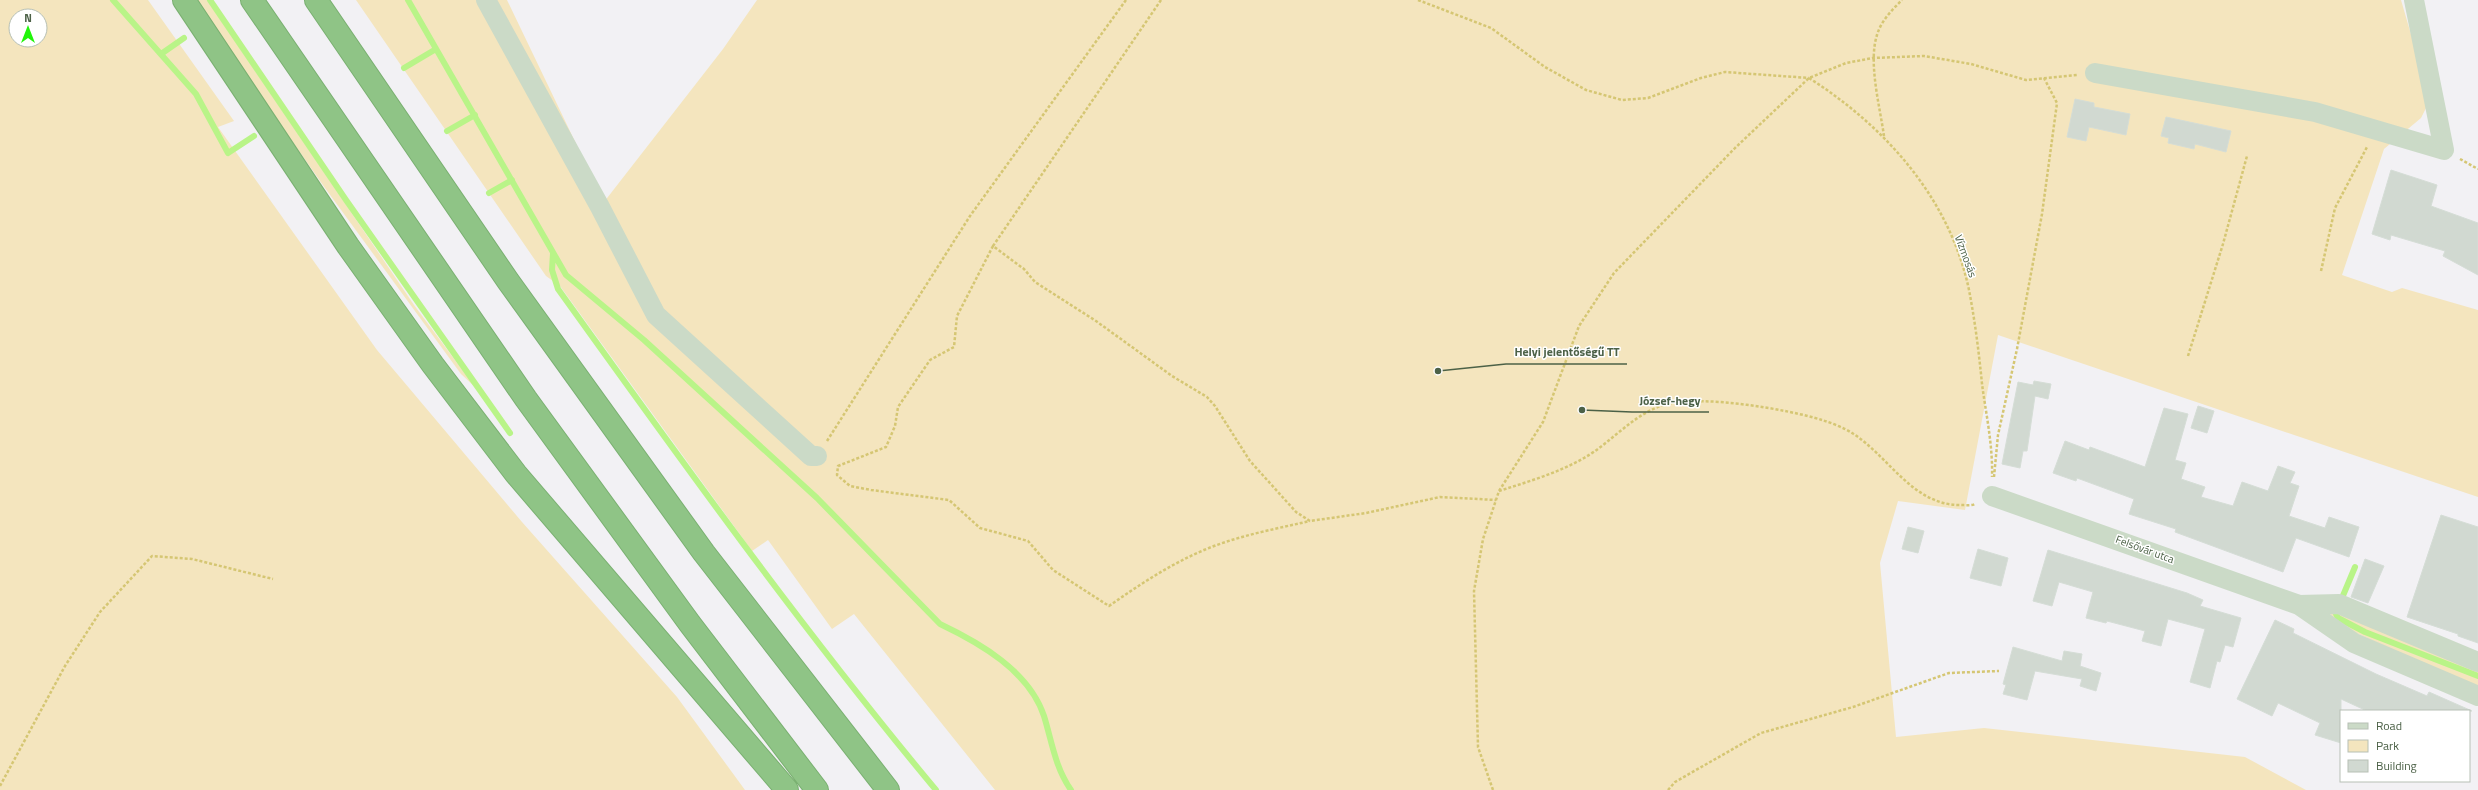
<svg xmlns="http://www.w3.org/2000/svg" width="2478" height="790" viewBox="0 0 2478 790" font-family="'Titillium Web',sans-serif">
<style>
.green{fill:#f4e5be;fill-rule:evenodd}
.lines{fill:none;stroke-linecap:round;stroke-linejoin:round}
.stream{stroke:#b9f488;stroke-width:6}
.building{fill:#d1d9d1;stroke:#d5ddd6}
.highway-casing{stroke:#7ab071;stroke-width:24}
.path{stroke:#d5c673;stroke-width:2.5;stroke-dasharray:3 2;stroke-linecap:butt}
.street{stroke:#cbdac7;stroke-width:20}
.highway{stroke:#8fc486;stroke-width:22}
.labels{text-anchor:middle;stroke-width:3;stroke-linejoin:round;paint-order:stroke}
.street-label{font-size:11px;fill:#4c6147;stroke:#fff}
.leader{fill:none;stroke:#4c6147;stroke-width:1.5}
.callout-dot{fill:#4c6147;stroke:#fff;stroke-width:1.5}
.callout-label{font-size:12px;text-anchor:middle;font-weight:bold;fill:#4c6147;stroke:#fff;stroke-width:3;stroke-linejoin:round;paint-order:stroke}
</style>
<rect width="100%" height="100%" fill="#f2f1f4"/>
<path class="green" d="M0 0H148L234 121 218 127 377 350 522 522 677 697 745 790H0ZM16 16H40V40H16Z
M193 0H207L414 305 475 387 461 374 325 188Z
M356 0H507L604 202 723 49 757 0H2401L2426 86 2427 106 2421 118 2384 149 2342 275 2392 292 2402 288 2478 310V497L1998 335 1965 510 1898 501 1880 563 1896 737 1984 728 2245 757 2306 790H995L854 614 832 629 768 540 752 551 560 286 546 276Z
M2331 610 2478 666V689L2341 626 2330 614Z"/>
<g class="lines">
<path class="stream" d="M113 0 196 94 228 153 254 136
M210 0 346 200 510 433
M408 0 566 275 644 340 817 498 940 624C980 643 1029 671 1044 716 1052 742 1055 767 1071 790
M161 54 184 38
M404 68 436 49
M447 131 475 115
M489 193 512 180
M553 253 552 270 558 289C680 459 802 629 936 790
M2342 598 2355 567
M2338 609 2336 614 2338 618 2365 632 2478 676"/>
</g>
<path class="building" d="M2075 99 2094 103V107L2130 114 2126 135 2089 127 2086 141 2067 137Z
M2166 117 2231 131 2226 152 2195 144 2194 149 2168 143 2169 138 2161 136Z
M2391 170 2437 185 2431 206 2478 223V275L2443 256 2445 251 2391 235 2390 240 2372 234Z
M2034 381 2051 384 2048 399 2035 396 2027 451H2023L2020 468 2002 464 2018 382 2033 385Z
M2198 406 2214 411 2207 433 2191 428Z
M2164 408 2188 414 2175 460 2186 463 2181 479 2205 487 2201 497 2233 506 2242 482 2268 491 2278 466 2295 472 2290 483 2299 486 2289 516 2325 528 2329 517 2359 527 2349 557 2296 538 2283 572 2175 532 2176 529 2129 514 2134 499 2077 478 2076 481 2053 473 2065 441 2089 450 2090 447 2145 467Z
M2441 515 2478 527V643L2458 636V634L2407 617Z
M1908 527 1924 531 1918 553 1902 549Z
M1978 549 2008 558 2001 586 1970 578Z
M2048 550 2187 593 2203 600 2200 606 2241 618 2233 647 2225 645 2220 662 2217 661 2210 688 2190 682 2205 629 2168 619 2161 646 2142 641 2145 631 2107 621 2106 623 2086 618 2093 592 2059 582 2052 606 2033 601Z
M2365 559 2384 566 2368 603 2351 597Z
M2275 620 2294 629 2293 633 2376 674 2427 696 2429 692 2472 711H2367L2341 699V743L2315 735 2320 723 2278 703 2272 716 2237 699Z
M2013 647 2062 661 2064 651 2082 654 2080 666 2101 673 2096 691 2080 686 2082 679 2035 671 2027 700 2003 694 2006 685 2003 684Z"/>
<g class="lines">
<defs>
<path id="highway" d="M184 0 348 246 433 365 516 474 787 790
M252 0 526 399 690 624 817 790
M316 0 508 281 704 553 888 790"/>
</defs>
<use href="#highway" class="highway-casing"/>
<path class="path" d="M1161 0 993 246 1024 269 1035 282 1096 321 1172 376 1207 397 1215 406 1250 461 1296 512 1310 521 1366 513 1440 497 1496 500
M1418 0 1491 28 1545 67 1586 90 1622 100 1648 98 1701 78 1725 72 1809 78
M1809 78C1886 127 1950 199 1969 290 1975 321 1979 353 1982 384 1986 414 1993 446 1992 477
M1884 136C1880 107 1868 63 1877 35 1881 21 1892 10 1902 0
M2460 159 2478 169
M993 246 957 316 954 347 930 360 898 407 895 426 886 447 838 466 837 475 850 486 871 490 949 500 980 528 1028 541 1053 570 1109 606C1139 585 1169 565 1204 550 1237 536 1275 529 1310 521
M2321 271 2335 208 2367 147
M2188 356 2223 244 2247 156
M827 441 970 216 1126 0
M1994 477 1998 435 2017 349 2042 214 2057 103 2044 78
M1499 491C1527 482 1558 473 1584 458 1611 443 1635 412 1667 404 1702 395 1787 409 1822 420 1832 423 1844 428 1852 433 1889 456 1912 505 1960 505 1965 505 1971 506 1975 504
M0 786 65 666 100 612 152 556 192 559 273 579
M1493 790 1478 747 1474 591 1483 539 1499 491 1543 422 1579 326 1614 273 1735 148 1809 78 1846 63 1873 58 1924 56 1971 64 2026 80 2077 75
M1668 790 1675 782 1761 733 1853 707 1949 673 1999 671"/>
<path class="street" d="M486 0 600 207 656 315 811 456H817
M2095 73 2315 112 2444 150 2414 0
M1992 496 2299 605 2354 643 2478 696
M2299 605 2339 604 2478 662"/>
<use href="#highway" class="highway"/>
</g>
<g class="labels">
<g class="street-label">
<text transform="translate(1966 256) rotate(70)" y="4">Vízmosás</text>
<text transform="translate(2145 549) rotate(20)" y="4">Felsővár utca</text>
</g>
</g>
<path class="leader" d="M1438 371L1506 364H1627M1582 410L1632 412H1709"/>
<g class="callout-dot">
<circle cx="1438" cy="371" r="4"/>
<circle cx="1582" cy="410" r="4"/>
</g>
<g class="callout-label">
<text x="1567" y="356">Helyi jelentőségű TT</text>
<text x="1670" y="405">József-hegy</text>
</g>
<rect x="2340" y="710" width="130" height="72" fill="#ffffff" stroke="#b7c0b5"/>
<rect x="2348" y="723" width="20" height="6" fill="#cbdac7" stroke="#b7c0b5"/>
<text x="2376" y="730" font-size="12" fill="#4c6147">Road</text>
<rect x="2348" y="740" width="20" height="12" fill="#f4e5be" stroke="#b7c0b5"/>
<text x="2376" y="750" font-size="12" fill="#4c6147">Park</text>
<rect x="2348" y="760" width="20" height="12" fill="#d1d9d1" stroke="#b7c0b5"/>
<text x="2376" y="770" font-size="12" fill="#4c6147">Building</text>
<g transform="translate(28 28)"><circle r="19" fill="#ffffff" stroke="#b7c0b5"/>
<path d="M0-3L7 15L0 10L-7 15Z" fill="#21f50a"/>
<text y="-6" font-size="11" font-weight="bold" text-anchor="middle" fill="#4c6147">N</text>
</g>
</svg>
